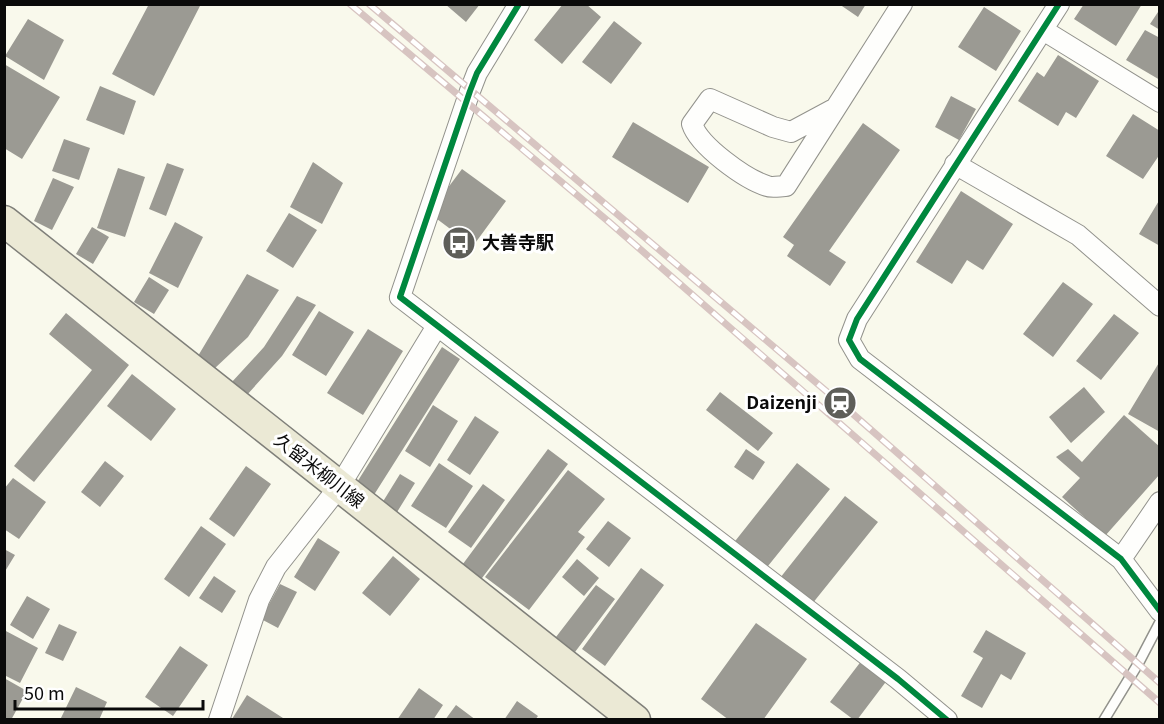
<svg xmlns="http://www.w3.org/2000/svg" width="1164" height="724" viewBox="0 0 1164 724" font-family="Georgia,'Noto Sans JP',serif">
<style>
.building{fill:#9b9a93}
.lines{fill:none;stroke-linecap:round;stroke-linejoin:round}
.lane-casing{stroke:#92928c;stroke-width:12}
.street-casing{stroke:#92928c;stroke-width:22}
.primary-casing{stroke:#7f7f79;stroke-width:33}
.lane{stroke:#fefefc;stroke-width:9}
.street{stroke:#fefefc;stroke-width:20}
.primary{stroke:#ebe9d5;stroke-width:30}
.rail-casing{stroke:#d7c4c1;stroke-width:7}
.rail{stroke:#fff;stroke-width:4.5;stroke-dasharray:14;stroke-linecap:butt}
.cycleway-casing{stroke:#fff;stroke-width:10}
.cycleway{stroke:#00873e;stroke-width:6}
.labels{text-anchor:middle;stroke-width:6;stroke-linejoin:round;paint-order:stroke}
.poi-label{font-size:18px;font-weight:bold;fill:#0a0a0a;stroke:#fff;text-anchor:start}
.street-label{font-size:18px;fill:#0a0a0a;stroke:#fff}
</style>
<rect width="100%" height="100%" fill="#f9f9ec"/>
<path class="building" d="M149 4H201L154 96 112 74Z
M445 4H480L466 22Z
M563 4H586L601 17 562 64 534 40Z
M839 4H866L858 17Z
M1084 4H1142L1116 46 1074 19Z
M984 7 1021 31 996 71 958 47Z
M1160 9V30L1150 24Z
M28 19 64 40 44 80 5 56Z
M614 21 642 43 611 84 582 62Z
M1145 30 1160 38V80L1126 60Z
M1058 55 1099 81 1076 118 1066 112 1058 126 1018 101 1037 72 1044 77Z
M4 64 60 97 22 159 4 148Z
M100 86 136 101 124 135 86 120Z
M951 96 976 109 959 140 935 127Z
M1133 114 1160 131V154L1143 179 1106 156Z
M633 122 709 167 688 203 612 157Z
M863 123 900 150 829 251 846 262 830 286 787 256 794 245 783 237Z
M64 139 90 148 79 180 52 171Z
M313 162 343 183 322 224 290 207Z
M167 163 184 169 166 216 149 209Z
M118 168 145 177 125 237 97 228Z
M462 169 506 201 473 246 429 213Z
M53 178 74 187 52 230 34 221Z
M961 191 1013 224 983 270 967 260 952 284 916 262Z
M1160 199V246L1139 234Z
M289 213 317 230 293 268 266 251Z
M175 222 203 237 178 288 149 273Z
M92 227 109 237 93 264 76 254Z
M247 274 279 290 248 337 214 369 198 356Z
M149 277 169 290 154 314 134 302Z
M1063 282 1093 304 1053 357 1023 334Z
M297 296 316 305 282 356 246 396 231 383 264 347Z
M319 311 354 332 326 376 292 355Z
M66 313 129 365 34 482 14 466 92 370 49 334Z
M1114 314 1139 333 1101 380 1076 361Z
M368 329 403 351 363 415 327 393Z
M442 347 460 359 372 498 354 487Z
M1160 361V432L1128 414Z
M132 374 176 409 151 441 107 406Z
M1084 387 1105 412 1071 443 1049 417Z
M720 392 773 433 758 451 706 410Z
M433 405 458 421 430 467 405 451Z
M1124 415 1160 447V474L1105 536 1062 497 1080 478 1056 457 1068 449 1082 462Z
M475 416 499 432 470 475 447 460Z
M548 449 568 464 476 586 457 572Z
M746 449 765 462 753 480 734 467Z
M105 461 124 476 100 507 81 492Z
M439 463 473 486 446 528 411 506Z
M797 463 830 489 764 571 732 545Z
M246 466 271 484 234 537 209 519Z
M568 470 605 499 578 532 585 537 529 610 485 577Z
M400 474 415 483 394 517 379 508Z
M13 478 46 502 19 539 4 529V489Z
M483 484 505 500 471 548 448 532Z
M845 496 878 522 812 604 780 578Z
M608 521 631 538 609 567 586 549Z
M201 526 226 544 189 597 164 579Z
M318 538 340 552 315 591 294 577Z
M4 549 15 555 4 573Z
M393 556 420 579 390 616 362 593Z
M577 559 599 578 584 596 562 577Z
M641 568 664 585 605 666 582 649Z
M214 576 236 591 222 613 199 598Z
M280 584 297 592 278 628 261 619Z
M596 585 615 599 575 652 556 637Z
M27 596 50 609 33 639 10 625Z
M756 623 807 659 763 720H729L701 699Z
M59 624 77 632 63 661 45 653Z
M4 630 38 648 20 683 4 675Z
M986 630 1026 653 1011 680 1001 674 982 708 961 696 983 658 973 652Z
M180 646 208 665 173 716 145 697Z
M862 660 888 679 857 720H854L830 702Z
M4 678 27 691 11 720H4Z
M76 687 107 702 99 720H60Z
M419 688 443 705 433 720H397Z
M247 695 283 718 282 720 232 719Z
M517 701 538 716 535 720H504Z
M456 705 476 720H445Z"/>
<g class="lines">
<defs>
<path id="lane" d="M1104 720 1138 664 1160 622"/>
<path id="street" d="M519 4 477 73 470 91 400 297 898 679 947 720
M1059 4 857 319 849 340 860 359 1121 559 1160 611
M1043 30 1160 102
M832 110 791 132 773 127 710 99 692 124C699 146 745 179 767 186 772 188 780 186 786 186L902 4
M955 164 1078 235 1160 306
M1121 559 1160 502
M219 720 259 600 276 567 339 487 437 326"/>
<path id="primary" d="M4 221 635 720"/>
</defs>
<use href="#lane" class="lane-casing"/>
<use href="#street" class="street-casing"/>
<use href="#primary" class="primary-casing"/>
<use href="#lane" class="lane"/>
<use href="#street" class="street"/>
<use href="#primary" class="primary"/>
<defs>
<path id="rail" d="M350 4 609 222 1160 703
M369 4 845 407 1160 683"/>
</defs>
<use href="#rail" class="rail-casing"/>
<use href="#rail" class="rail"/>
<defs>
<path id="cycleway" d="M519 4 477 73 470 91 400 297 898 679 947 720
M1059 4 857 319 849 340 860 359 1121 559 1160 611"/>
</defs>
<use href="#cycleway" class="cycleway-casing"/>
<use href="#cycleway" class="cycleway"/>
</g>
<defs>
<symbol id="bus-disc" viewBox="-11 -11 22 22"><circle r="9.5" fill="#5e5e59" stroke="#fff"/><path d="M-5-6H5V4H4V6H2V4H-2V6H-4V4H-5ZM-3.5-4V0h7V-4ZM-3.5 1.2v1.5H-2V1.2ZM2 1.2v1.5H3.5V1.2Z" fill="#fff"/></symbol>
<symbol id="station-disc" viewBox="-11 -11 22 22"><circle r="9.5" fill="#5e5e59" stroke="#fff"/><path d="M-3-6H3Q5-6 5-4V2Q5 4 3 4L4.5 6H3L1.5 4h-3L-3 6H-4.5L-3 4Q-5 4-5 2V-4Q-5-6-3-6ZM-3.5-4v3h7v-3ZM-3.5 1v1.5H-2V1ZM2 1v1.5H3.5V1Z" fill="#fff"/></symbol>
</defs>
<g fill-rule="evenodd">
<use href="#bus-disc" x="440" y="224" width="38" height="38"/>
<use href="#station-disc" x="821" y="384" width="38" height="38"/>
</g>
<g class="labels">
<g class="poi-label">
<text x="482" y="249">大善寺駅</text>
<text x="817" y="409" text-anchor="end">Daizenji</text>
</g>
<g class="street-label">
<text transform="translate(319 471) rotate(38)" y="6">久留米柳川線</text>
</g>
</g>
<rect width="1164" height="724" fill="none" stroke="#0a0a0a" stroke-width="12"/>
<path d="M15 700v9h188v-9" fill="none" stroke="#0a0a0a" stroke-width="3"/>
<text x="24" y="700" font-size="18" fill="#0a0a0a" stroke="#ffffff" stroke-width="4.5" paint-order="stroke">50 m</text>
</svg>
